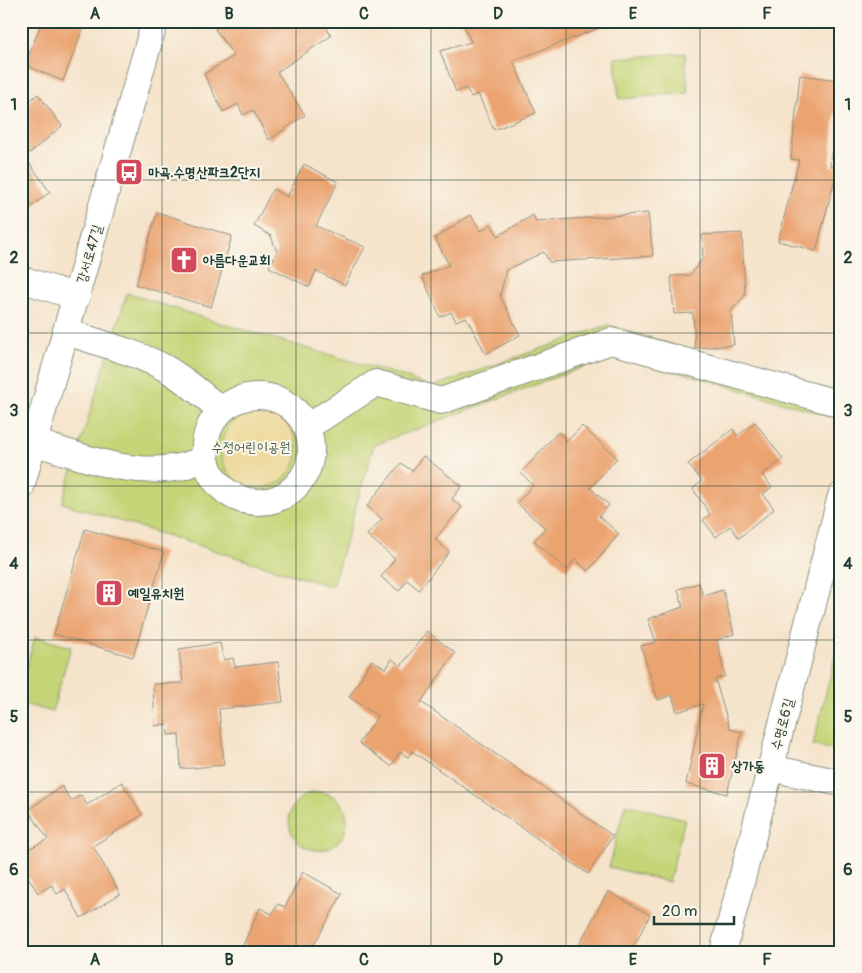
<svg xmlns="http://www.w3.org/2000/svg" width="862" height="973" viewBox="0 0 862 973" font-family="Pangolin,'Poor Story',sans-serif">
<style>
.green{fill:#c5d476;stroke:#728855}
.sand{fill:#eeda9e;stroke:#868c69}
.building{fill:#eba370}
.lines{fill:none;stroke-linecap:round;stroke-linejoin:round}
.minor-casing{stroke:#8a907f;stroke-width:28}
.minor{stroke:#fff;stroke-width:26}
.grid{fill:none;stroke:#1f3d34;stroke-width:1;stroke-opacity:0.55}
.labels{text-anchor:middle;stroke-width:4;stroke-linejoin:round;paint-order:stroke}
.poi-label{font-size:14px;font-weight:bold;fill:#1f3d34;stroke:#fbf7ec;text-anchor:start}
.street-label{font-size:14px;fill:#1f3d34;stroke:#fbf7ec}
.park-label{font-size:14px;fill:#405b41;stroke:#fbf7ec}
.neatline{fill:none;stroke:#1f3d34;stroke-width:2}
.grid-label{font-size:16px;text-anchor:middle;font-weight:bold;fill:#1f3d34}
</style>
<rect width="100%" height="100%" fill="#fbf7ec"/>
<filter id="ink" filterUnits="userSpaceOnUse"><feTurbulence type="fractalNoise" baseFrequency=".02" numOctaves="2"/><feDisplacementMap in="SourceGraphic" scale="10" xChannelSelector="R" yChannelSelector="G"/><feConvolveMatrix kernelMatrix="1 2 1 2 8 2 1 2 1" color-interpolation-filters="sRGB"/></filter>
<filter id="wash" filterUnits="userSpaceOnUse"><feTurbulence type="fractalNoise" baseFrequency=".0096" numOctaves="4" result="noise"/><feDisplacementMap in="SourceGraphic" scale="20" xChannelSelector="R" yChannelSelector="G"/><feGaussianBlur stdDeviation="1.12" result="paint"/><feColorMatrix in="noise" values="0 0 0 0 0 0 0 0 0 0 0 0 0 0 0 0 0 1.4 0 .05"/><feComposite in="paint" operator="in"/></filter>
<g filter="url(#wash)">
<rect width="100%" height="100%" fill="#f5e3ca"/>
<path class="green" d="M685 53 688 93 619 99 615 58Z
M127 293 220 323 396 374 432 387 608 325 838 395 833 417 618 354 374 445 332 587 62 503Z
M841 632V752L813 745Z
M35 637 71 647 52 712 21 703V686Z
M289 821a29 29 0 1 1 58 0a29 29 0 1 1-58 0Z
M625 804 685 819 669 882 609 867Z"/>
<path class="sand" d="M221 450a38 38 0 1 1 76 0a38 38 0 1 1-76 0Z"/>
<g id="blocks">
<path class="building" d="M42 21H86L63 81 25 65Z
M228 21H323L331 36 277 72 305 115 269 140 253 110 243 115 238 104 223 112 204 74 234 56 215 29Z
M462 21H611L612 23 513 61 536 113 494 130 478 94 471 97 466 88 456 92 440 51 471 42Z
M800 75 838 80 830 166 838 167 816 251 778 241 799 160 791 159Z
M38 94 62 126 25 157 50 192 21 215V108Z
M304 164 338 182 316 226 365 247 345 285 316 271 309 287 269 267 277 252 271 236 254 226 273 189 287 197Z
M157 212 232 236 211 307 136 285Z
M648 213 653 256 549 262 544 252 506 270 500 296 520 335 486 354 466 317 456 321 451 312 440 317 422 276 449 265 435 238 471 215 481 231 491 224 498 236 533 215 536 222Z
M742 233 745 295 731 311 734 345 695 348 693 313 674 314 671 276 690 275 703 258 702 235Z
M755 422 783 459 762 475 772 487 763 494 774 509 739 538 730 526 716 537 703 520 710 514 693 489 702 481 688 464 733 429 737 436Z
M582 426 617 458 590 488 609 505 599 516 619 534 588 571 575 559 567 570 534 541 545 528 517 503 533 485 521 473 558 432 567 441Z
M423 456 462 486 452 499 462 507 435 539 449 552 419 590 407 580 399 591 381 577 395 559 367 535 382 519 367 506 401 463 412 471Z
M85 529 164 552 133 657 54 634Z
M699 583 703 596 723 590 734 634 717 640 725 676 715 679 730 729 742 732 727 794 686 784 703 704 677 712 672 695 658 700 641 646 656 642 648 619 683 607 678 589Z
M427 631 455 653 421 702 613 836 588 874 412 751 408 757 400 752 391 766 359 743 378 716 349 697 372 660 386 669 392 659 401 666Z
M220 643 224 660 233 658 235 667 278 662 283 702 219 709 224 765 181 769 179 734 168 735 167 724 155 726 153 684 183 683 179 649Z
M122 782 142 815 93 846 120 894 81 918 65 889 57 894 52 885 38 893 21 866V853L48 839 28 810 62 786 71 801 81 795 87 805Z
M303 872 342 894 310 952H256L243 945 260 908 272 914 278 904 285 907Z
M608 891 650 915 631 952H575Z"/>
</g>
</g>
<g filter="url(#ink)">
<use href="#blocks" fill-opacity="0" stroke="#8a907f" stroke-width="1"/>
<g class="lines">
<defs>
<path id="minor" d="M21 279 77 297
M67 332C99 343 135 352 165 368 186 380 203 395 221 410
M205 449a53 53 0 1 1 106 0a53 53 0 1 1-106 0Z
M307 427 376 383 441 401 611 341 841 404
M34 442C82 457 133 478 184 466 191 464 198 461 206 459
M21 487 155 21
M770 768 841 783
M723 952 841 496"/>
</defs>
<use href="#minor" class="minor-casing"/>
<use href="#minor" class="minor"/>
</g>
</g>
<path class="grid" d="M162 21V952M296 21V952M431 21V952M566 21V952M700 21V952M21 180H841M21 333H841M21 486H841M21 640H841M21 792H841"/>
<defs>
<symbol id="bus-square" viewBox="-11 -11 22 22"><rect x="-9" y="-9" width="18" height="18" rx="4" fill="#d1495b" stroke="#fbf7ec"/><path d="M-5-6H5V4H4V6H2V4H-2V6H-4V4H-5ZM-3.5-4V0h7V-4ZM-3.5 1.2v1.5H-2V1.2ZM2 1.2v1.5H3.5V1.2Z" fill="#fff"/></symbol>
<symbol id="church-square" viewBox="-11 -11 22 22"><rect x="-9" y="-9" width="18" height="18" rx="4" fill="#d1495b" stroke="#fbf7ec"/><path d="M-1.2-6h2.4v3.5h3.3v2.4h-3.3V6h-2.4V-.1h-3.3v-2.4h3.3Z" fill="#fff"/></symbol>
<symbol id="building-square" viewBox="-11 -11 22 22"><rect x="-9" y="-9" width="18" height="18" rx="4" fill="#d1495b" stroke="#fbf7ec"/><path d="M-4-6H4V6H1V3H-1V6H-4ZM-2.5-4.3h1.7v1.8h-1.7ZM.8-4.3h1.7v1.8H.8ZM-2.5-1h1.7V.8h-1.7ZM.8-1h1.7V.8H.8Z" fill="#fff"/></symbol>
</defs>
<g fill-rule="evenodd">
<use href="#bus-square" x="113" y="156" width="32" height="32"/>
<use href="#church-square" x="168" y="244" width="32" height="32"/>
<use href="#building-square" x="93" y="577" width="32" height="32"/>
<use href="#building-square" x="696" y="750" width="32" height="32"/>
</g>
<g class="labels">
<g class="poi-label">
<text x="148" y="177">마곡.수명산파크2단지</text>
<text x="203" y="265">아름다운교회</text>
<text x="128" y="598">예일유치원</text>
<text x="731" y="771">상가동</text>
</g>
<g class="street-label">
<text transform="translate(89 254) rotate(-74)" y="5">강서로47길</text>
<text transform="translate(782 724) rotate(-75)" y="5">수명로6길</text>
</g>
<g class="park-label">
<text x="251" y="452">수정어린이공원</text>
</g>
</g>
<rect width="862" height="973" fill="none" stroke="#fbf7ec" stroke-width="55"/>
<path d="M654 916v8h80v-8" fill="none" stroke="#1f3d34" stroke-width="2.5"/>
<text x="662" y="916" font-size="15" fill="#1f3d34" stroke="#fbf7ec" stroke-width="4" paint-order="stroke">20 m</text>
<rect x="28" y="28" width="806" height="918" class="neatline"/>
<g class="grid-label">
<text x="95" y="19">A</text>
<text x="229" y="19">B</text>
<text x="364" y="19">C</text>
<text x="498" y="19">D</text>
<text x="633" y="19">E</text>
<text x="767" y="19">F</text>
<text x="14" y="110">1</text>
<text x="848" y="110">1</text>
<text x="14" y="263">2</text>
<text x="848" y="263">2</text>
<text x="14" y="416">3</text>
<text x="848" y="416">3</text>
<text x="14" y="569">4</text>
<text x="848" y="569">4</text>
<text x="14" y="722">5</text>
<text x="848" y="722">5</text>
<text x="14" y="875">6</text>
<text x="848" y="875">6</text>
<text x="95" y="965">A</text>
<text x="229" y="965">B</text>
<text x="364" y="965">C</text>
<text x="498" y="965">D</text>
<text x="633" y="965">E</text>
<text x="767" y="965">F</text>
</g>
</svg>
